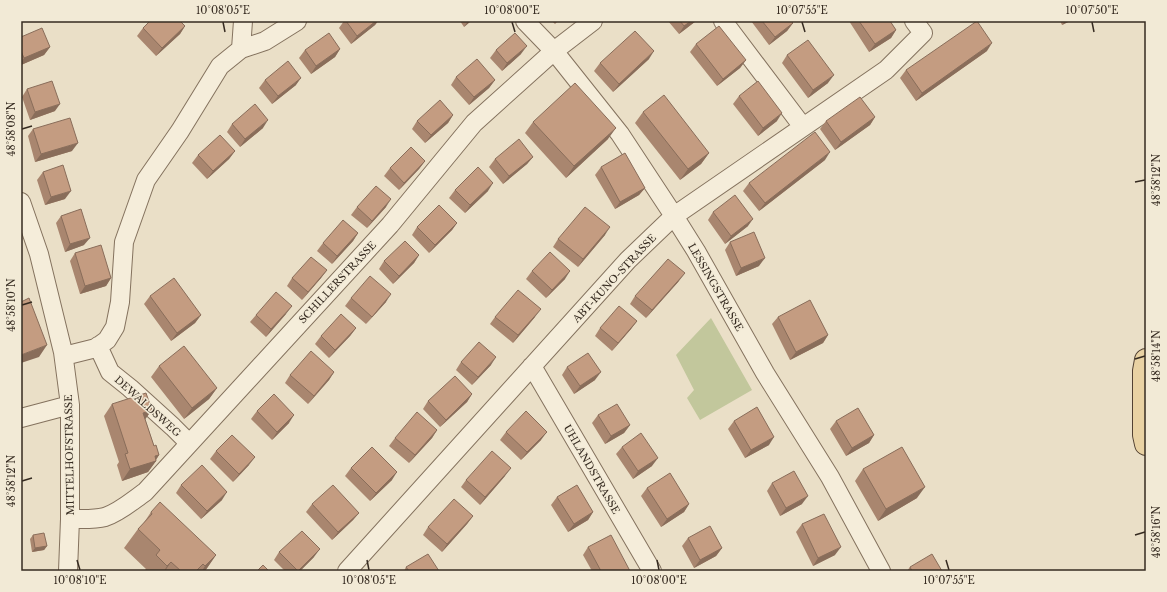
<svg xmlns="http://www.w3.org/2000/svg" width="1167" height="592" viewBox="0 0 1167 592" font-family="'Libre Baskerville',serif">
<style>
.green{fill:#c2c79c}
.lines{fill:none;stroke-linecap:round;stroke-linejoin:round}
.minor-casing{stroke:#84725e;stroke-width:20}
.major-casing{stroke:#524132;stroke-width:24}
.minor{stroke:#f5edda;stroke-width:18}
.major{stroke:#e9d2a3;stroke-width:22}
.wall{fill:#a9866f}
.shaded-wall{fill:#896d5a}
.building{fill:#c49c81;stroke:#896d5a}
.ticks{fill:none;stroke:#362b21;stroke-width:1.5}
.labels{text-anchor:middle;stroke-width:3;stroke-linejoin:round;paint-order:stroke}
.street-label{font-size:10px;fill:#362b21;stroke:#f2ead6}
.neatline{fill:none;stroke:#362b21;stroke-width:1.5}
.ticks-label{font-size:10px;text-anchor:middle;fill:#362b21}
</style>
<rect width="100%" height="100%" fill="#eadfc7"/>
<path class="green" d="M711 318 752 390 700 420 687 398 694 390 676 355Z"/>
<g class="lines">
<defs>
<path id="minor" d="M525 21 554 51 620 134 674 216 696 251 765 373 830 477 881 571
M723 21 803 127
M241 49 265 41 297 21
M21 202 39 254 63 352 70 405V519L68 571
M98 346 110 372 130 388 173 427 189 443
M64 356 96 348 107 340 115 327 120 302 124 242 146 180 180 131 220 66 241 49 243 21
M532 366 652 571
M21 418 70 405
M70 519C81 519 94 520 105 517 120 512 132 501 145 492L390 225 474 123 554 51 593 21
M347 571 628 260 674 216 886 70 923 33 914 21"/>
<path id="major" d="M1146 360 1144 371V435L1146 444"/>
</defs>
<use href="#minor" class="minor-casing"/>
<use href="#major" class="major-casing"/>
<use href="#minor" class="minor"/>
<use href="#major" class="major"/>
</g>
<path class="wall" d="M344 21H378L375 25 351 44 339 28Z
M460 21H471L464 27Z
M552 21H558L555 24Z
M668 21H696L679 34Z
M751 21H791L793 23 787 31 769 45Z
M849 21H890L896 30 891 38 869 52Z
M1060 21H1070L1062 25Z
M185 26 180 34 156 56 137 36 143 28Z
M21 37 50 47 44 55 21 65Z
M696 44 746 60 740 68 717 86 690 52Z
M340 49 335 57 311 74 299 58 305 50Z
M496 50 521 54 502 71 490 58Z
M987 51 916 101 900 78 906 70Z
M787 55 828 83 808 98 782 63Z
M649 59 613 92 594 71 600 63Z
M456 77 495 80 489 88 469 105 451 85Z
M265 80 296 85 272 104 259 88Z
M27 89 55 111 30 120 22 97Z
M739 96 777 121 758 136 733 104Z
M643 112 709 153 701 164 680 180 635 123Z
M453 115 448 123 425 143 412 129 417 121Z
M875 117 870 125 835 150 820 129 826 121Z
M533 122 608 139 566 178 525 133Z
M232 124 263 128 240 147 227 132Z
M33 129 72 151 35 162 28 136Z
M235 151 229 159 207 179 192 163 198 155Z
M533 157 527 164 503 184 489 167 495 159Z
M825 160 759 211 743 191 749 183Z
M425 161 419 169 399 190 384 176 390 168Z
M601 167 645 188 639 195 615 209 595 175Z
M43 172 65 199 45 205 37 180Z
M455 190 488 191 465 213 449 198Z
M357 207H386L367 228 351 215Z
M713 212 748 226 725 244 708 220Z
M61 216 84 245 65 252 56 223Z
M457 223 452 230 429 253 412 235 417 227Z
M358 233 353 241 332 264 317 251 323 243Z
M605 235 578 267 553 247 558 239Z
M730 242 759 266 736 276 725 250Z
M75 253 111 278 106 286 80 294 70 261Z
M419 255 414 263 393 284 379 269 384 261Z
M327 270 321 278 302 300 287 286 292 278Z
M532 271 565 279 546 298 526 279Z
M679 281 646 318 630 304 635 296Z
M150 296 201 315 195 323 171 341 144 304Z
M351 298 386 302 366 324 345 306Z
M286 314 266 337 250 322 256 315Z
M495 317H535L513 343 490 324Z
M778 317 828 335 823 343 790 360 772 324Z
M637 321 631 329 612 351 595 336 600 328Z
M356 328 350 336 329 358 315 344 321 336Z
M461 362 491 365 472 385 456 370Z
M159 366 217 388 209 399 184 419 151 377Z
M567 367 595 380 574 394 562 375Z
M334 372 329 380 308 404 285 383 290 375Z
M472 394 467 402 440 427 423 409 428 401Z
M112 404 145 419 154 446 159 455 156 460V461L148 472 122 481 117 465 119 462 104 416Z
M257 411 289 423 272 440 251 419Z
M598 415 630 425 624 433 605 444 592 423Z
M734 421 769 445 745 458 728 429Z
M836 421 874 435 869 443 846 456 830 429Z
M437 430 432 438 409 463 389 446 395 438Z
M506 432 541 440 521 460 500 440Z
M622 447 652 466 633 479 616 454Z
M216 451 249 465 233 482 210 459Z
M351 468 392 480 370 501 345 476Z
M863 469 917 498 878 521 855 481Z
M505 476 480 505 461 487 466 480Z
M772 483 802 504 780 516 767 491Z
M181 485 222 500 201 519 176 493Z
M647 488 689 504 684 512 661 527 641 496Z
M557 497 593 512 588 520 568 532 551 505Z
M312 504 359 513 353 520 332 540 306 512Z
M151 512 216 555 205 571H144L146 569 124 548 138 529 143 524Z
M473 516 467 524 442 552 423 535 428 527Z
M802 524 835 555 813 566 796 532Z
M33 535 47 546 44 550 32 552 30 539Z
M688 538 722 548 716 556 694 568 682 546Z
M588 547 630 571H592L583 555Z
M279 552 314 557 300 571H285L274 560Z
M406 567 439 571H404Z
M910 567 942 571H907Z"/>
<path class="shaded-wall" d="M376 21H378L375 25 351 44 357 36Z
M468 21H471L464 27Z
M691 21H696L679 34 684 26Z
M1065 21H1070L1062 25Z
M793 23 787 31 769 45 775 37Z
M185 26 180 34 156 56 162 48Z
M896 30 891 38 869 52 875 44Z
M992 43 987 51 916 101 922 93Z
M527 46 521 54 502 71 507 63Z
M50 47 44 55 21 65V63L24 58Z
M340 49 335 57 311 74 316 66Z
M654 51 649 59 613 92 619 84Z
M746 60 740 68 717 86 723 79Z
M834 75 828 83 808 98 813 90Z
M301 78 296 85 272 104 278 96Z
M495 80 489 88 469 105 474 97Z
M60 104 55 111 30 120 35 112Z
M782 113 777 121 758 136 763 128Z
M453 115 448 123 425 143 431 135Z
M875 117 870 125 835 150 841 142Z
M268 120 263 128 240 147 245 139Z
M616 128 608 139 566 178 574 166Z
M78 143 72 151 35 162 41 154Z
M235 151 229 159 207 179 213 171Z
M830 152 825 160 759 211 765 203Z
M709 153 701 164 680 180 688 169Z
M533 157 527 164 503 184 509 176Z
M425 161 419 169 399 190 404 183Z
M493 183 488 191 465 213 470 205Z
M645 188 639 195 615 209 620 202Z
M71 191 65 199 45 205 51 197Z
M391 199 386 207 367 228 372 221Z
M753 219 748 226 725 244 731 236Z
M457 223 452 230 429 253 435 245Z
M610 227 605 235 578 267 583 259Z
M358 233 353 241 332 264 337 256Z
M90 238 84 245 65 252 70 244Z
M419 255 414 263 393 284 399 276Z
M765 258 759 266 736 276 741 268Z
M327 270 321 278 302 300 308 292Z
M570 271 565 279 546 298 552 290Z
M685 273 679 281 646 318 652 310Z
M111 278 106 286 80 294 85 286Z
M391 294 386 302 366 324 372 317Z
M292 306 286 314 266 337 271 329Z
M541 309 535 317 513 343 518 335Z
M201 315 195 323 171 341 177 333Z
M637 321 631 329 612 351 618 343Z
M356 328 350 336 329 358 335 350Z
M828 335 823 343 790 360 796 352Z
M47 345 39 357 21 363V355Z
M496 357 491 365 472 385 478 377Z
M334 372 329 380 308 404 314 396Z
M601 372 595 380 574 394 580 386Z
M217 388 209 399 184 419 192 408Z
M472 394 467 402 440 427 446 420Z
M152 410 144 421 143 413Z
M294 415 289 423 272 440 277 432Z
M630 425 624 433 605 444 611 436Z
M437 430 432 438 409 463 415 455Z
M547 432 541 440 521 460 527 452Z
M874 435 869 443 846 456 852 448Z
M774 437 769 445 745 458 751 450Z
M159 455 155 461H156L148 472 122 481 130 469 155 456Z
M255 457 249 465 233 482 239 474Z
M658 458 652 466 633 479 638 471Z
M511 468 505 476 480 505 485 497Z
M397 472 392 480 370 501 376 493Z
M925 487 917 498 878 521 886 509Z
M227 492 222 500 201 519 207 511Z
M808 496 802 504 780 516 786 508Z
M689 504 684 512 661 527 667 519Z
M593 512 588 520 568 532 574 524Z
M359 513 353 520 332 540 338 532Z
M473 516 467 524 442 552 447 544Z
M47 546 44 550 32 552 35 548Z
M841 547 835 555 813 566 818 558Z
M722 548 716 556 694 568 700 560Z
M320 549 314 557 300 571H297Z
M216 555 205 571H202L205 566Z
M171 562 165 571H164L167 566Z"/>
<path class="building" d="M150 21H180L185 26 162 48 143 28Z
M346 21H376L357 36Z
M680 21H691L684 26Z
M762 21H791L793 23 775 37Z
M859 21H890L896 30 875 44Z
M977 21 992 43 922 93 906 70Z
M719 26 746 60 723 79 696 44Z
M42 28 50 47 24 58 21 51V37Z
M635 31 654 51 619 84 600 63Z
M329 33 340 49 316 66 305 50Z
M515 33 527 46 507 63 496 50Z
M808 40 834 75 813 90 787 55Z
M477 59 495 80 474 97 456 77Z
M288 61 301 78 278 96 265 80Z
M52 81 60 104 35 112 27 89Z
M758 81 782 113 763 128 739 96Z
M575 83 616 128 574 166 533 122Z
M664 95 709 153 688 169 643 112Z
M860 97 875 117 841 142 826 121Z
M440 100 453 115 431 135 417 121Z
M255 104 268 120 245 139 232 124Z
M70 118 78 143 41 154 33 129Z
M815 132 830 152 765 203 749 183Z
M220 135 235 151 213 171 198 155Z
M519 139 533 157 509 176 495 159Z
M411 147 425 161 404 183 390 168Z
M625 153 645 188 620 202 601 167Z
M63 165 71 191 51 197 43 172Z
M478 167 493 183 470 205 455 190Z
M376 186 391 199 372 221 357 207Z
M735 195 753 219 731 236 713 212Z
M439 205 457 223 435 245 417 227Z
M585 207 610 227 583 259 558 239Z
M81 209 90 238 70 244 61 216Z
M343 220 358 233 337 256 323 243Z
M754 232 765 258 741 268 730 242Z
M405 241 419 255 399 276 384 261Z
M101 245 111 278 85 286 75 253Z
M550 252 570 271 552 290 532 271Z
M311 257 327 270 308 292 292 278Z
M668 259 685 273 652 310 635 296Z
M370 276 391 294 372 317 351 298Z
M174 278 201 315 177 333 150 296Z
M518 290 541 309 518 335 495 317Z
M276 292 292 306 271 329 256 315Z
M29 298 47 345 21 355V302Z
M810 300 828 335 796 352 778 317Z
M619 306 637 321 618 343 600 328Z
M341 314 356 328 335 350 321 336Z
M479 342 496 357 478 377 461 362Z
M184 346 217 388 192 408 159 366Z
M311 351 334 372 314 396 290 375Z
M588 353 601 372 580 386 567 367Z
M455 376 472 394 446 420 428 401Z
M146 393 152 410 143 413 154 446 156 445 159 455 155 456 156 461 130 469 125 454 128 453 112 404Z
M274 394 294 415 277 432 257 411Z
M617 404 630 425 611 436 598 415Z
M757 407 774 437 751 450 734 421Z
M858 408 874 435 852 448 836 421Z
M526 411 547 432 527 452 506 432Z
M417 412 437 430 415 455 395 438Z
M641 433 658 458 638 471 622 447Z
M232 435 255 457 239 474 216 451Z
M372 447 397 472 376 493 351 468Z
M902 447 925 487 886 509 863 469Z
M492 451 511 468 485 497 466 480Z
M202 465 227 492 207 511 181 485Z
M794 471 808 496 786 508 772 483Z
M670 473 689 504 667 519 647 488Z
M333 485 359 513 338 532 312 504Z
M577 485 593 512 574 524 557 497Z
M454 499 473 516 447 544 428 527Z
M160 502 216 555 205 566 203 564 196 571H181L171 562 167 566 156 555 160 550 138 529 152 514 151 512Z
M824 514 841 547 818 558 802 524Z
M710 526 722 548 700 560 688 538Z
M302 531 320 549 298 571 279 552Z
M44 533 47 546 35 548 33 535Z
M611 535 630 571H601L588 547Z
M428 554 439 571H409L406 567Z
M932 554 942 571H912L910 567Z
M263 565 269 571H257Z"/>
<path class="ticks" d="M223 22 225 32M512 22 515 32M802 22 805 32M1092 22 1094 32M22 129 32 126M1135 182 1145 180M22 305 32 302M1135 359 1145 356M22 481 32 478M1135 535 1145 532M77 560 80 570M367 560 369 570M657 560 659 570M946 560 949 570"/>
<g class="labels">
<g class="street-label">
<text transform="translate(614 278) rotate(-47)" y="4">ABT-KUNO-STRASSE</text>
<text transform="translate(337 282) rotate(-47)" y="4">SCHILLERSTRASSE</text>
<text transform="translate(716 287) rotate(60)" y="4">LESSINGSTRASSE</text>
<text transform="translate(148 406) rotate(42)" y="4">DEWALDSWEG</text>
<text transform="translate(69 455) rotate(-91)" y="4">MITTELHOFSTRASSE</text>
<text transform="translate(592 469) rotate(60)" y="4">UHLANDSTRASSE</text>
</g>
</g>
<rect width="1167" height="592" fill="none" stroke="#f2ead6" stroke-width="44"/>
<rect x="22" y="22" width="1123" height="548" class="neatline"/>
<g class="ticks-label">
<text x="223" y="14">10°08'05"E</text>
<text x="512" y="14">10°08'00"E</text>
<text x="802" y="14">10°07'55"E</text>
<text x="1092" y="14">10°07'50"E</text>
<text transform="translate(11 129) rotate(-90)" y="4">48°58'08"N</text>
<text transform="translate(1156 180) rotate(-90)" y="4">48°58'12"N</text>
<text transform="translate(11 305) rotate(-90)" y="4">48°58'10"N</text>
<text transform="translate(1156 356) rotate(-90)" y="4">48°58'14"N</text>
<text transform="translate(11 481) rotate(-90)" y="4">48°58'12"N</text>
<text transform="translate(1156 532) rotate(-90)" y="4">48°58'16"N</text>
<text x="80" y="584">10°08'10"E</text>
<text x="369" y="584">10°08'05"E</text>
<text x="659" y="584">10°08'00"E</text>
<text x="949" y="584">10°07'55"E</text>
</g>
</svg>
